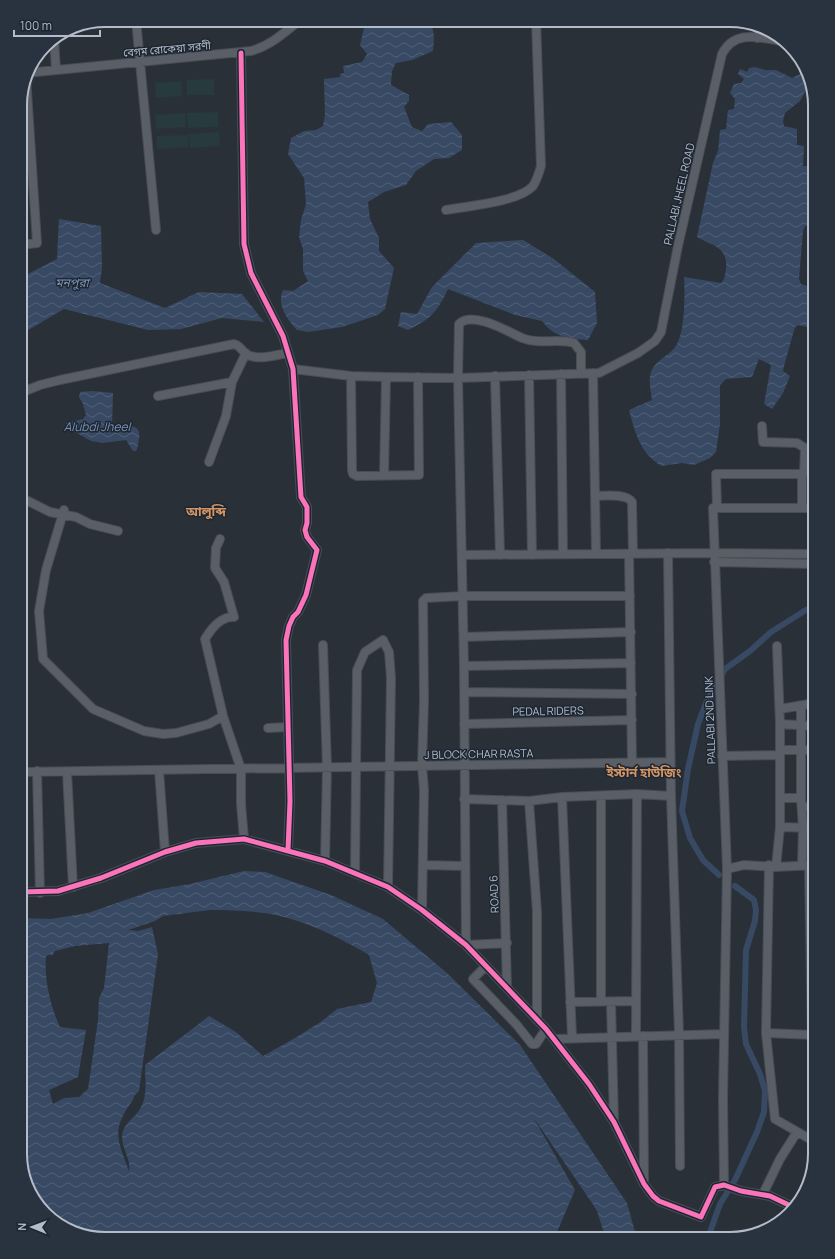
<svg xmlns="http://www.w3.org/2000/svg" width="835" height="1259" viewBox="0 0 835 1259" font-family="Manrope,'Noto Sans Bengali',sans-serif">
<style>
.garden{fill:#273a3e}
.water{fill:url(#water-waves);fill-rule:evenodd}
.lines{fill:none;stroke-linecap:round;stroke-linejoin:round}
.canal{stroke:#384963;stroke-width:6}
.minor-casing{stroke:#484c53;stroke-width:10}
.minor{stroke:#5a5e66;stroke-width:8}
.cycleway-casing{stroke:#1d2633;stroke-width:8}
.cycleway{stroke:#fb73b8;stroke-width:5}
.labels{text-anchor:middle;stroke-width:3;stroke-linejoin:round;paint-order:stroke}
.street-label{font-size:11px;fill:#b4bcc9;stroke:#1d2633}
.water-label{font-size:12px;font-style:italic;fill:#7c92b1;stroke:#1d2633}
.quarter-label{font-size:13px;font-weight:bold;fill:#d59563;stroke:#1d2633}
.rim{fill:none;stroke:#b4bcc9;stroke-width:2}
</style>
<defs>
<pattern id="water-waves" width="16" height="10" patternUnits="userSpaceOnUse"><rect width="16" height="10" fill="#384963"/><path d="M0 5q4-4 8 0t8 0" fill="none" stroke="#526178"/></pattern>
</defs>
<rect width="100%" height="100%" fill="#2a3038"/>
<path class="garden" d="M214 79V95H187V80Z
M181 81 182 96 156 98 155 83Z
M218 112V127L188 128 187 113Z
M185 113 186 127 156 129 155 115Z
M219 132 220 146 190 148 189 134Z
M188 135V147L157 149V136Z"/>
<path class="water" d="M366 20H431L434 37 433 51 412 60 396 63 392 71 391 85 409 95V101L404 107 412 127 422 131 428 124 451 122 462 135V150L449 158 434 159 416 171 406 185 384 192 368 202 370 219 379 238V251L394 268 385 309 378 315 342 327 308 332 297 330C288 320 276 305 283 290L293 291 308 281 303 271V249L299 237 301 220 306 204 304 178 288 154 291 138 304 131 316 130 323 126 325 115 324 79 340 77V74L344 73 343 66 362 62 367 54 360 45Z
M755 67 766 70H776L792 78 800 74H807L810 88 805 92 800 101 785 113 783 121 784 126 797 129V145L804 146 803 166H815V225L805 226 803 231 799 279 801 284 814 288 815 329 799 325 795 327 784 366 783 371 790 376 783 393 772 409 764 404 771 365 759 359 752 377 726 379 720 385V424L716 452 710 458 694 465 681 463 662 466C640 454 635 432 629 410L652 400C649 379 646 370 664 357 669 353 674 350 677 344 685 330 685 294 684 277L721 283C725 279 725 275 726 269 728 246 712 246 697 237L713 163 718 151 720 130 726 129 728 110 734 109 735 99 730 93 734 84 741 83 744 79 738 74 740 69 747 72 749 68Z
M59 219 101 226 102 267 100 283 165 308 199 292 242 294 264 322 222 318 181 329 148 330 64 309 20 335V278L57 259Z
M523 240 554 259 595 292 597 323 588 340C570 339 553 337 542 321L515 315 448 289C437 312 431 319 408 330L398 326 401 312 417 314 432 287 476 243Z
M93 391 113 393 112 425C124 427 142 421 139 439 138 444 138 448 136 451H133L126 440 103 443 91 441 66 427V423L83 419 86 415 83 404 79 397 80 392Z
M244 871 265 872 331 895 383 919 447 973 520 1045 627 1203 637 1239H606L597 1211 592 1203 533 1117 575 1190 554 1239H100L58 1225 31 1196 20 1154V918L51 919 88 913 154 890 190 884ZM210 910C235 910 261 911 284 917 314 925 342 939 369 955L377 983 371 1002 337 1009 322 1021 295 1038 263 1056 236 1032 209 1016 145 1065C145 1080 148 1096 140 1109 134 1119 123 1123 122 1137 122 1149 131 1159 129 1171 117 1138 111 1130 133 1100L134 1096 139 1091 158 954 152 927 138 931 128 930 155 921 163 916ZM109 943 104 988 99 998 98 1020 88 1089 79 1097 64 1098 53 1104 49 1090 78 1077 86 1030 60 1027C50 1006 44 978 46 956L50 954 52 956 55 951 75 946Z"/>
<g class="lines">
<path class="canal" d="M719 875 703 860 690 838 682 811 688 769 698 724 706 703 725 669 750 651 771 632 806 610 815 607
M712 1239 710 1232 720 1204 735 1180 757 1132 764 1112 765 1091 760 1074 746 1044 744 1027 746 950 755 921 756 910 754 900 735 886"/>
<defs>
<path id="minor" d="M136 20 156 230
M757 38 760 28
M54 39 56 70
M241 53 244 244 251 273 283 336 293 369 301 497 307 507V523L305 530 307 537 317 550 306 595 298 612 293 617 289 626 286 640 290 801 288 850
M26 73 251 51C270 46 284 33 300 20
M446 210C467 206 519 202 533 186 537 180 539 173 541 166L536 20
M20 245 37 243 26 76
M293 369 351 376 386 377 458 378 599 373 638 353 655 341 661 332 678 246 722 54C735 29 759 38 782 41
M593 373 596 554
M561 374 563 554
M529 375 532 555
M351 376 352 470 353 474 357 476 419 475 418 377
M495 376 500 555
M20 393 40 385 60 380 234 344C241 346 241 350 246 354 257 361 276 355 287 353
M158 396 232 382
M762 426 763 442 797 443 805 448 804 473 815 472
M209 462 226 416 232 382 246 353
M384 476 386 377
M595 496C605 496 626 493 632 502L633 554
M20 497 50 512 76 517 90 524 118 531
M717 508 716 474H802
M802 508V474L804 473
M64 510 46 570 39 611 43 659 93 709 144 731 163 734 176 733 209 724 223 716
M220 539 216 548 215 568 224 582 234 617C221 616 211 629 205 639L223 716 241 769V804L244 839
M668 553 671 796 679 1034 680 1166
M629 554 632 763
M462 555 713 553 815 554
M714 562 815 564
M464 637 631 632
M323 645 327 768 325 861
M777 646 780 724
M464 666 631 663
M464 692 632 694
M801 707V798
M780 709 815 703
M464 724 632 720
M268 728 288 727
M780 750H815
M722 756 780 755
M159 770 165 852
M37 771 40 893
M20 772 670 762
M67 772 73 887
M562 797 572 1037
M780 798H801L803 828 802 865
M464 799 529 801 562 797 637 794 671 796
M502 800 507 988
M529 801 537 912V1020
M802 807H815
M780 827 815 828
M423 865 465 866
M769 865 766 1033 775 1119 815 1142
M809 865 813 1096H815
M776 867 780 827V724L815 726
M727 869 744 865 776 867 815 865
M355 873 357 670 365 652 383 640 389 652 391 678 388 887
M20 892 58 891 101 878 165 852 196 843 244 839 325 861 388 887 422 910 466 945 546 1029 589 1084 614 1122 644 1184 653 1196 659 1201 701 1217 715 1187 724 1185 741 1191 770 1196 793 1207
M422 910 424 790 422 766 424 700 423 601 426 598 463 596H630
M466 945 464 666 458 378 459 324C472 310 509 332 522 338 539 345 558 338 574 343L581 352V374
M466 945 507 943
M486 966 473 979 516 1024 532 1044H536L546 1029
M570 1002 636 1001
M601 1002V797
M611 1003 614 1122
M766 1033 815 1035
M636 1035 637 794
M643 1036 644 1181
M554 1039 724 1034
M813 1096 814 1141
M724 1185 723 1098 727 869 713 508H815
M763 1194 780 1159 797 1132"/>
</defs>
<use href="#minor" class="minor-casing"/>
<use href="#minor" class="minor"/>
<defs>
<path id="cycleway" d="M241 53 244 244 251 273 283 336 293 369 301 497 307 507V523L305 530 307 537 317 550 306 595 298 612 293 617 289 626 286 640 290 801 288 850
M20 892 58 891 101 878 165 852 196 843 244 839 325 861 388 887 422 910 466 945 546 1029 589 1084 614 1122 644 1184 653 1196 659 1201 701 1217 715 1187 724 1185 741 1191 770 1196 793 1207"/>
</defs>
<use href="#cycleway" class="cycleway-casing"/>
<use href="#cycleway" class="cycleway"/>
</g>
<g class="labels">
<g class="street-label">
<text transform="translate(167 49) rotate(-5)" y="4">বেগম রোকেয়া সরণী</text>
<text transform="translate(679 194) rotate(-77)" y="4">PALLABI JHEEL ROAD</text>
<text transform="translate(548 711) rotate(-1)" y="4">PEDAL RIDERS</text>
<text transform="translate(710 720) rotate(-92)" y="4">PALLABI 2ND LINK</text>
<text transform="translate(479 754) rotate(-1)" y="4">J BLOCK CHAR RASTA</text>
<text transform="translate(494 894) rotate(-92)" y="4">ROAD 6</text>
</g>
<g class="water-label">
<text x="72" y="287">মনপুরা</text>
<text x="97" y="431">Alubdi Jheel</text>
</g>
<g class="quarter-label">
<text x="206" y="516">আলুব্দি</text>
<text x="644" y="777">ইস্টার্ন হাউজিং</text>
</g>
</g>
<path d="M0 0H835V1259H0ZM105 27H730A78 78 0 0 1 808 105V1154A78 78 0 0 1 730 1232H105A78 78 0 0 1 27 1154V105A78 78 0 0 1 105 27Z" fill="#29323f" fill-rule="evenodd"/>
<path class="rim" d="M105 27H730A78 78 0 0 1 808 105V1154A78 78 0 0 1 730 1232H105A78 78 0 0 1 27 1154V105A78 78 0 0 1 105 27Z"/>
<g transform="translate(32 1227) rotate(271)" stroke="#1d2633" stroke-width="3" paint-order="stroke">
<path d="M0-3L7 15L0 10L-7 15Z" fill="#b4bcc9"/>
<text y="-6" font-size="11" font-weight="bold" text-anchor="middle" fill="#b4bcc9">N</text>
</g>
<path d="M14 30v6h86v-6" fill="none" stroke="#b4bcc9" stroke-width="2"/>
<text x="20" y="30" font-size="12" fill="#b4bcc9" stroke="#1d2633" stroke-width="3" paint-order="stroke">100 m</text>
</svg>
